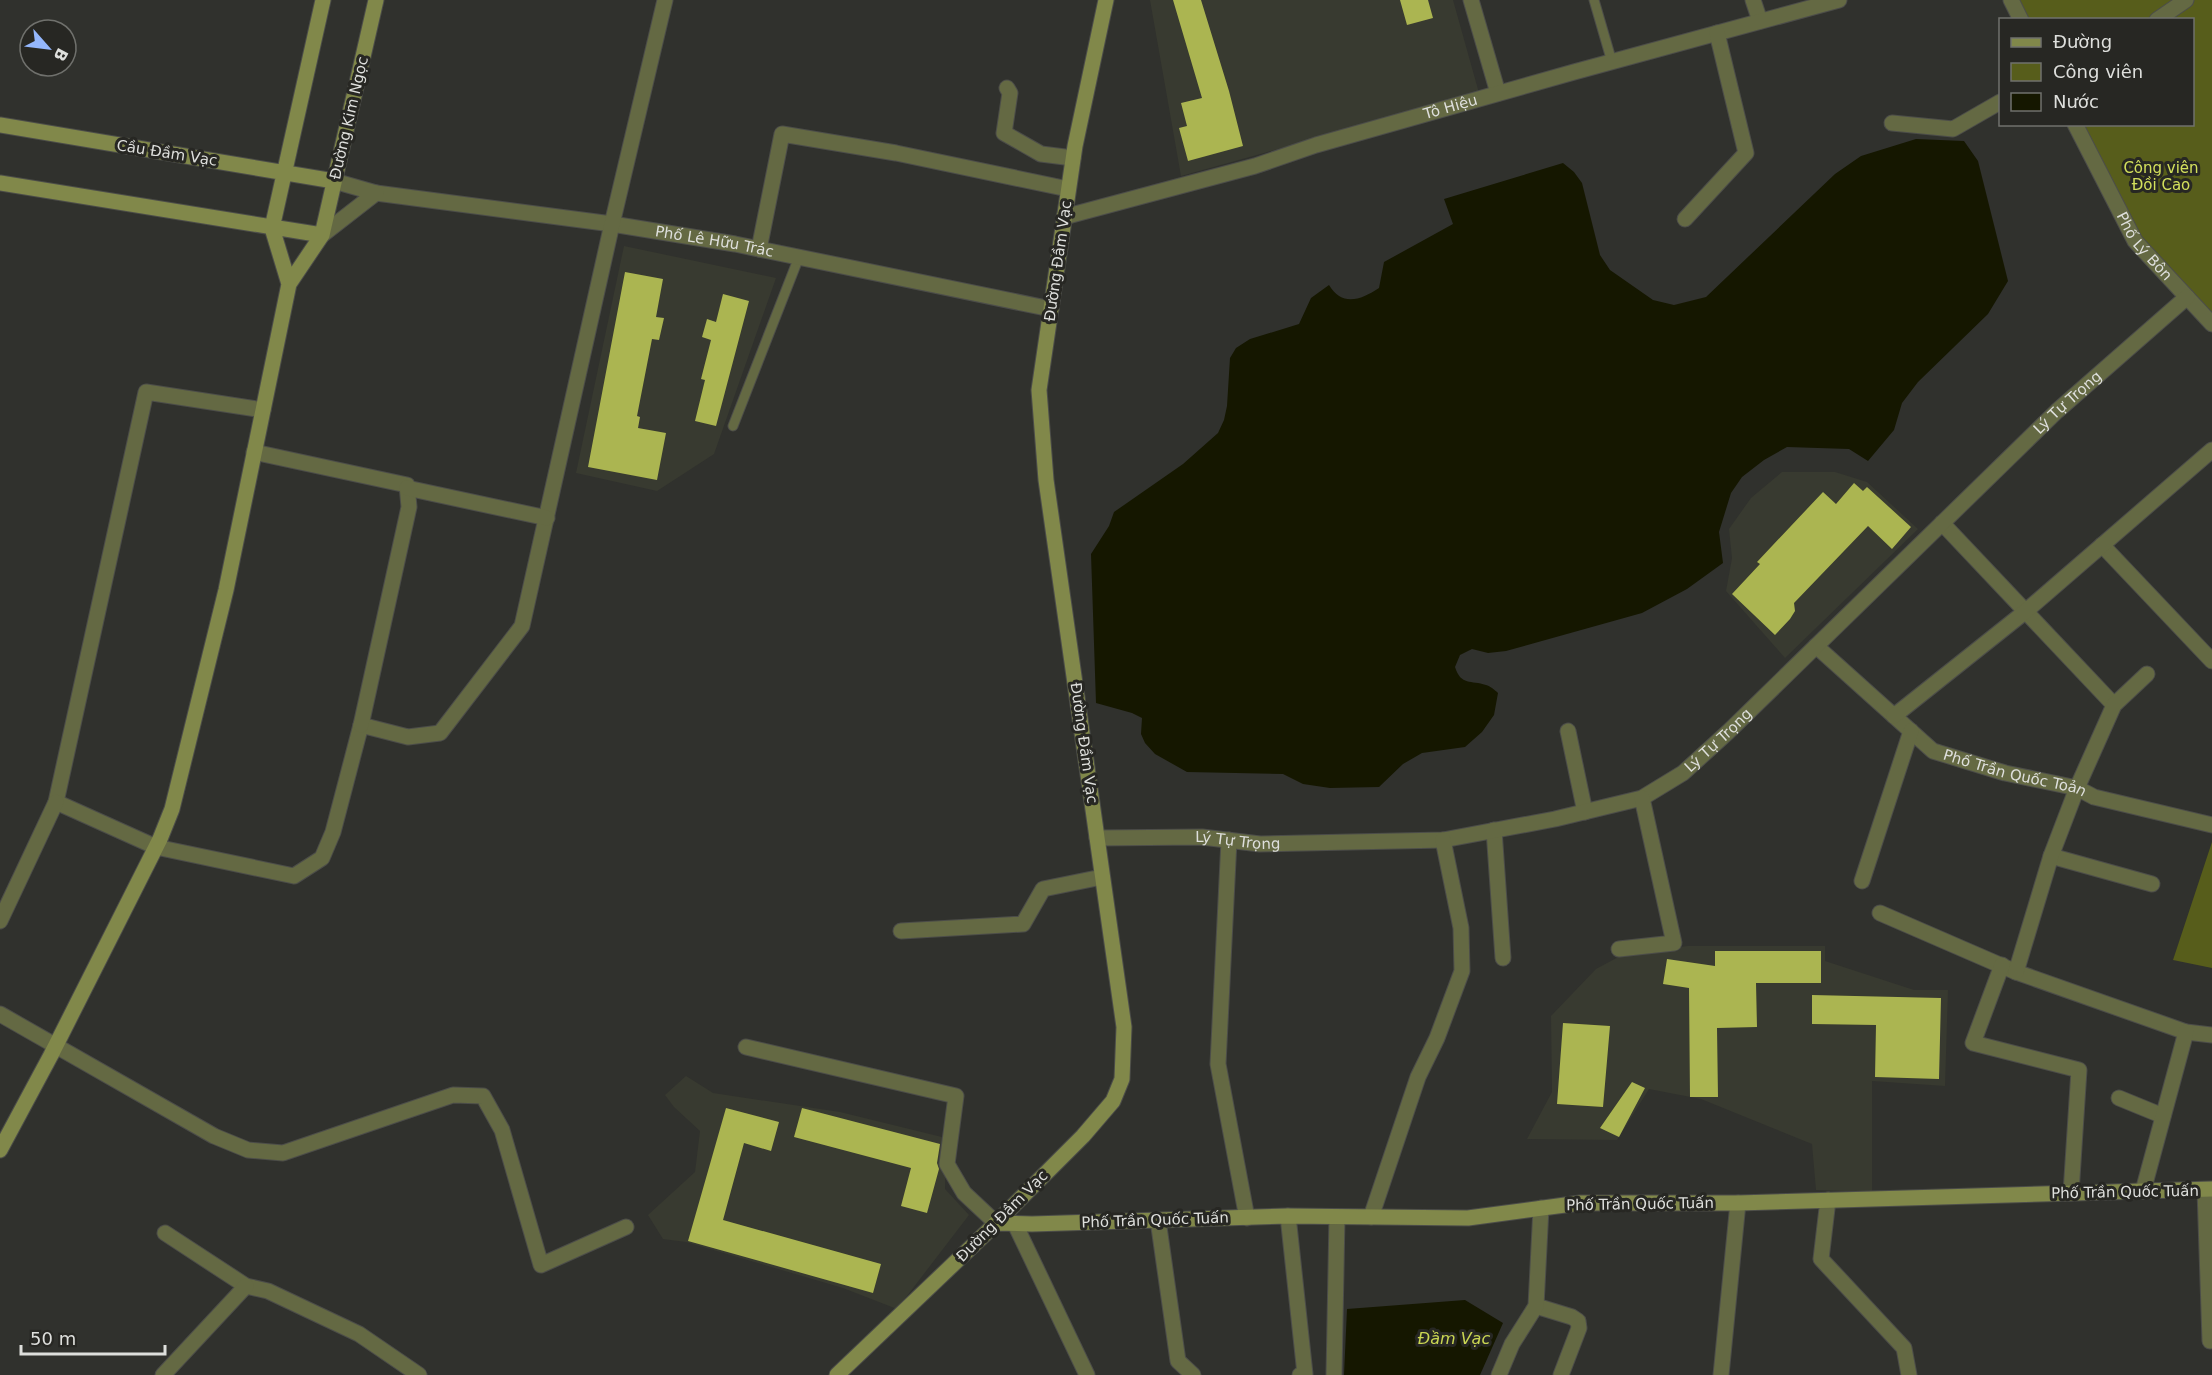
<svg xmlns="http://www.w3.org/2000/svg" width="2212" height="1375" viewBox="0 0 2212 1375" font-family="'DejaVu Sans',sans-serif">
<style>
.built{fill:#383a30}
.green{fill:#575d1b}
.water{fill:#151700}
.building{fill:#abb551}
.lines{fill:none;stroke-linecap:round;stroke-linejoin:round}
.lane-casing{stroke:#4c4d49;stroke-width:11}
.street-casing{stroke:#4c4d49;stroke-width:17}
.secondary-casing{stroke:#4c4d49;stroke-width:17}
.lane{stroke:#646943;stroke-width:9}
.street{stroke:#646943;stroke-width:15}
.secondary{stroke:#81884a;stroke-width:15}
.labels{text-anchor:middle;stroke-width:6;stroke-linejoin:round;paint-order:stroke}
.street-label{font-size:15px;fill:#dedfdc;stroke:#272723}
.park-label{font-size:15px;fill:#d3e05c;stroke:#272723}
.water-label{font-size:16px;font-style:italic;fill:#cad652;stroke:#272723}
</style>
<rect width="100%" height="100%" fill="#30312d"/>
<path class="built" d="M1150 0H1453L1479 93 1181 176Z
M624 246 776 278 714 454 657 491 576 473Z
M1782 472H1835L1867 482 1918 529 1785 658 1726 591 1732 558 1729 529 1751 498Z
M1688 946H1825V961L1914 990H1948L1945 1086 1872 1081V1192L1816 1190 1812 1144 1701 1099 1649 1089 1617 1140 1527 1139 1552 1092 1551 1016 1596 969 1624 954Z
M686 1076 713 1093 840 1112 946 1138 945 1189 969 1215 897 1309 843 1288 686 1242 663 1239 648 1215 695 1172 700 1131 674 1107 665 1095Z"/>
<path class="green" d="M2014 0H2212V326L2135 241 2077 125 2192 124V20L2024 19Z
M2212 842V968L2173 960Z"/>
<path class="water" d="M1916 139 1964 141 1978 161 2008 281 1988 314 1918 382 1902 403 1894 430 1868 461 1849 449 1787 447 1764 460 1742 477 1731 493 1719 532 1723 563 1687 589 1642 613 1506 651 1488 653 1472 649 1460 655 1455 667C1461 686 1471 680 1486 685 1490 686 1495 690 1498 693L1494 715 1482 732 1465 747 1422 753 1403 764 1379 787 1330 788 1303 784 1283 774 1187 772 1155 754 1145 743 1141 734 1142 718 1132 713 1096 703 1091 554 1109 526 1114 512 1183 464 1218 433 1224 420 1227 406 1230 358 1236 348 1250 339 1299 324 1311 298 1329 285C1342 307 1361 300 1379 288L1384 262 1453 224 1444 199 1563 163 1574 172 1582 183 1600 255 1610 270 1653 300 1674 305 1706 297 1835 174 1861 156Z
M1465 1300 1503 1323 1480 1375H1344L1347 1309Z"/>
<path class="building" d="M1173 0H1201L1229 91 1243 146 1188 161 1179 128 1187 126 1181 103 1202 98Z
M1400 0H1428L1433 18 1407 25Z
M625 272 663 279 656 317 664 318 659 340 652 339 637 416 640 417 638 428 666 433 657 480 588 467Z
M723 294 749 301 716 426 695 421 705 380 701 379 711 340 702 337 707 319 716 322Z
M1854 483 1863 491 1867 487 1911 527 1892 549 1868 526 1794 603 1795 611 1790 619 1775 635 1732 594 1760 564 1757 562 1823 492 1836 504Z
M1715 951H1821V983H1756L1757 1027 1717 1028 1718 1097H1690L1689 988 1663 984 1667 959 1715 966Z
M1812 995 1941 998 1939 1079 1875 1077 1876 1025 1812 1024Z
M1563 1023 1610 1026 1603 1107 1557 1104Z
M1632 1082 1645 1088 1619 1137 1600 1128Z
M726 1108 779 1122 771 1151 744 1143 723 1220 881 1264 873 1293 688 1241Z
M802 1108 940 1144 937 1163 939 1169 927 1213 901 1206 911 1168 794 1137Z"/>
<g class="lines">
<defs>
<path id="lane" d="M1594 0 1612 62
M733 426 799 257"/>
<g id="street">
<path d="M1471 0 1498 93"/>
<path d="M1753 0 1760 21"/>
<path d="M2011 0 2021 20"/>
<path d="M2157 20 2186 0"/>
<path d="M1007 88 1010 93 1004 133 1041 154 1073 158"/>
<path d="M1892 123 1953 129 2000 102"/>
<path id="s1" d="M2075 124 2135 241 2212 324"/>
<path id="s2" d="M376 193 612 224 735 244 1051 309"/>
<path id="s3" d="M1064 217 1255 166 1316 145 1574 72 1839 0"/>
<path d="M1685 219 1746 153 1717 33"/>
<path d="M322 235 376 193 334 181"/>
<path d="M759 249 782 134 896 153 1068 189"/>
<path d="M263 410 146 392 56 802 156 847 294 876 322 858 333 832 361 725 408 737 440 733 522 626 612 224 665 0"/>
<path d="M254 452 407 485 409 507 361 725"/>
<path d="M407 488 547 518"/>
<path d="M1942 523 2114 705"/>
<path d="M2102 545 2212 661"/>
<path id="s4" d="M1816 646 1933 751 2005 773 2077 788 2094 797 2212 825"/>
<path d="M1894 716 2026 611 2212 450"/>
<path d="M1568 731 1585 812"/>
<path d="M1494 830 1503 958"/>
<path id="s5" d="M1097 838 1202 837 1260 844 1443 840 1555 819 1642 798 1683 773 1728 732 2057 411 2187 297"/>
<path d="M1229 840 1218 1064 1247 1218"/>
<path d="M2051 856 2152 884"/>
<path d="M1862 881 1911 731"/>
<path d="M1880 913 2016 972 2186 1032 2212 1035"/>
<path d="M0 921 56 802"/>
<path d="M901 931 1023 924 1043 889 1102 877"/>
<path d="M1619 949 1674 943 1642 798"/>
<path d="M2002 965 1973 1043 2079 1070 2071 1193"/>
<path d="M2016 972 2051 856 2077 788 2114 705 2147 674"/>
<path d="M0 1014 214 1136 248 1150 283 1153 453 1095 483 1096 502 1130 541 1265 626 1227"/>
<path d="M746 1047 956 1096 947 1164 964 1193 996 1223"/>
<path d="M2119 1098 2163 1116"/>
<path d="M2205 1190 2210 1341"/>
<path d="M2143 1191 2186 1032"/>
<path d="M1828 1200 1821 1259 1904 1348 1909 1375"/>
<path d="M1288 1216 1305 1374 1300 1375"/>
<path d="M1371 1217 1418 1077 1437 1038 1462 971 1461 928 1443 840"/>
<path d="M1158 1220 1178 1361 1193 1375"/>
<path d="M1015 1224 1087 1375"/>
<path d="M165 1233 246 1286 268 1291 359 1334 419 1375"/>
<path d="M1536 1306 1572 1317 1578 1321 1579 1328 1561 1375"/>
<path d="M163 1375 246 1286"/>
<path d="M1334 1375 1337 1217"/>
<path d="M1499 1375 1512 1344 1536 1306 1541 1208"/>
<path d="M1721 1375 1738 1203"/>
</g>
<path id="secondary" d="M323 0 272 228 289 284 322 235 376 0
M0 125 334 181
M0 183 322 235
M0 1150 51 1055 160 839 172 809 226 590 289 284
M996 1223 1032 1224 1288 1216 1468 1218 1580 1203H1738L2212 1189
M837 1375 985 1234 1083 1136 1113 1101 1122 1079 1124 1027 1046 480 1039 390 1075 146 1106 0"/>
</defs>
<use href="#lane" class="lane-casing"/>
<use href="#street" class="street-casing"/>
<use href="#secondary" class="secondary-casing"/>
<use href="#lane" class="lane"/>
<use href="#street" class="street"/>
<use href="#secondary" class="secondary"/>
</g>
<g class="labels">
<g class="street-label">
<text dy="5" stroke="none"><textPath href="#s3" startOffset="402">Tô Hiệu</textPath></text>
<text transform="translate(349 118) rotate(-77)" y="5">Đường Kim Ngọc</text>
<text transform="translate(167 153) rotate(9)" y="5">Cầu Đầm Vạc</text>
<text dy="5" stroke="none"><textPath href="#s2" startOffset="342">Phố Lê Hữu Trác</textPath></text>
<text dy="5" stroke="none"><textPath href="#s1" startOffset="141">Phố Lý Bôn</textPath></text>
<text transform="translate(1058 261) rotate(-82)" y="5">Đường Đầm Vạc</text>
<text dy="5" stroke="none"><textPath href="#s5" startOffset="1132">Lý Tự Trọng</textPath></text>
<text dy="5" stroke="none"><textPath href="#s5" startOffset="646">Lý Tự Trọng</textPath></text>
<text transform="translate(1084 743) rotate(82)" y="5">Đường Đầm Vạc</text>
<text dy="5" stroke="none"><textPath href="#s4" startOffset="242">Phố Trần Quốc Toản</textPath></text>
<text dy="5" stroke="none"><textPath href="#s5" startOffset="141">Lý Tự Trọng</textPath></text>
<text transform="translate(2125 1192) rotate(-1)" y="5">Phố Trần Quốc Tuấn</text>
<text transform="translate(1640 1204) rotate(-1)" y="5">Phố Trần Quốc Tuấn</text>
<text transform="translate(1002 1216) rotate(-45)" y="5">Đường Đầm Vạc</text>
<text transform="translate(1155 1220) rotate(-2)" y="5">Phố Trần Quốc Tuấn</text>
</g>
<g class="park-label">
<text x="2161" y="173">Công viên<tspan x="2161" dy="17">Đồi Cao</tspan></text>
</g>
<g class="water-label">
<text x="1454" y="1344">Đầm Vạc</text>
</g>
</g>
<rect x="1999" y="18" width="195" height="108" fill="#272723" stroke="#70716d" stroke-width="1.5"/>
<rect x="2011" y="38" width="30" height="9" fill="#81884a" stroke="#70716d" stroke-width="1.5"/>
<text x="2053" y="48" font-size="18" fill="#dedfdc">Đường</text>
<rect x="2011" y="63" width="30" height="18" fill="#575d1b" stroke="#70716d" stroke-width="1.5"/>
<text x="2053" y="78" font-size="18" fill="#dedfdc">Công viên</text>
<rect x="2011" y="93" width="30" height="18" fill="#151700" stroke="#70716d" stroke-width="1.5"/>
<text x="2053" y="108" font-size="18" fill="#dedfdc">Nước</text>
<g transform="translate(48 48) rotate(118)"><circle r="28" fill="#272723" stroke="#70716d" stroke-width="1.5"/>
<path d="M0-4.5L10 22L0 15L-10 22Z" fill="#94b7fd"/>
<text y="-9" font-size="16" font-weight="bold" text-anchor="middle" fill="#dedfdc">B</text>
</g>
<path d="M21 1345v9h144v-9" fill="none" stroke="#dedfdc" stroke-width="3"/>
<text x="30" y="1345" font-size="18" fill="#dedfdc" stroke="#272723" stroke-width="4.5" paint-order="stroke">50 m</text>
</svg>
